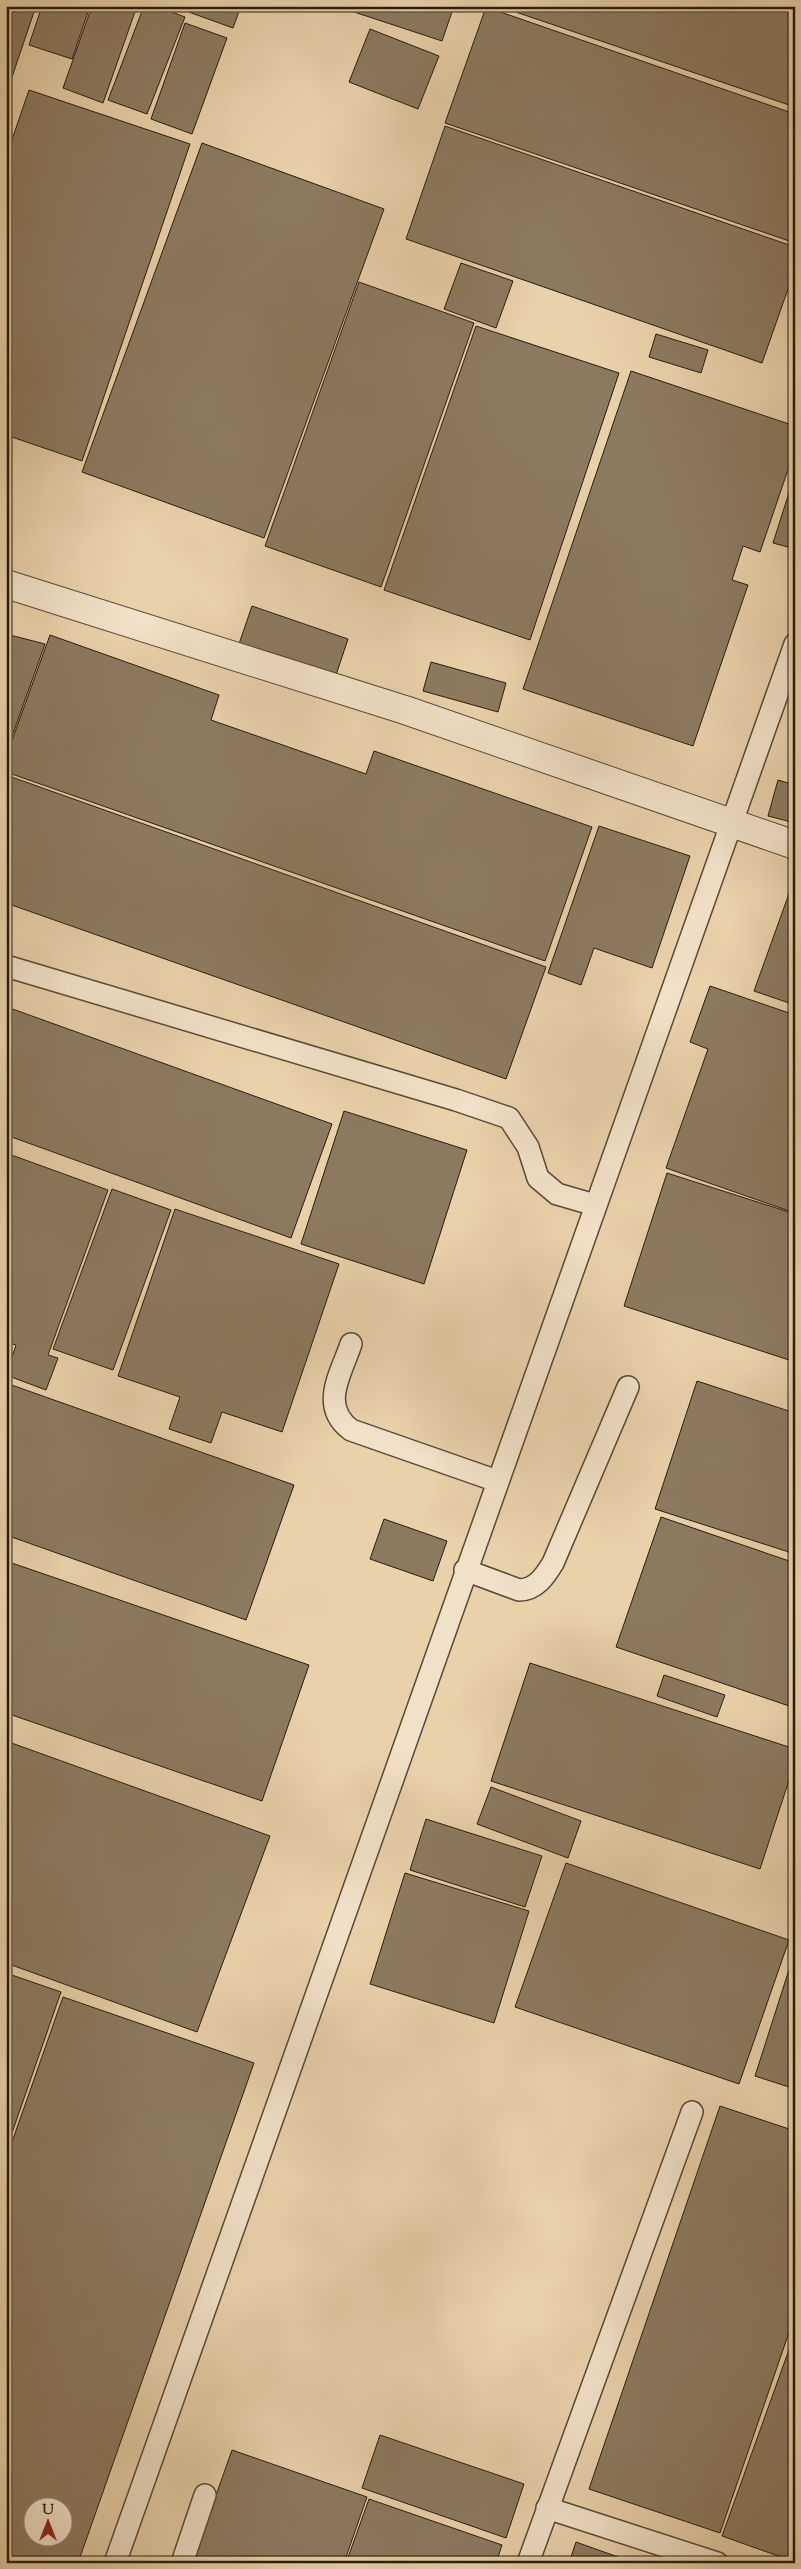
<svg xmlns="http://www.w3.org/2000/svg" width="801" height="2569" viewBox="0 0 801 2569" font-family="'Sorts Mill Goudy',serif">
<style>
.building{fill:#8c7a60;stroke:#281c10;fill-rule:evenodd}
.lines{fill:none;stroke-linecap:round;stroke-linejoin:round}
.lane-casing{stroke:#584936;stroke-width:24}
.street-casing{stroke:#584936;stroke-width:30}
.lane{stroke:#f1e1c8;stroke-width:21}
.street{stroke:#f1e1c8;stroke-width:28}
</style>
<rect width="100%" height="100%" fill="#e9d1aa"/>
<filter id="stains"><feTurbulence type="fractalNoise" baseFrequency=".004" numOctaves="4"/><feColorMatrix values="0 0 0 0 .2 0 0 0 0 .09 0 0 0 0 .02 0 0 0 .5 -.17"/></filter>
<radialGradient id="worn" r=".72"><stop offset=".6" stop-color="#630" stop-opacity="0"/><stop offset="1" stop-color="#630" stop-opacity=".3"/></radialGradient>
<path class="building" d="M6 6H36L12 77 6 75Z
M42 6H90L72 59 29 45Z
M92 6H137L103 103 63 88Z
M144 6H156L185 17 147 114 108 100Z
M172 6H241L233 28Z
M353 6H454L442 41 351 11Z
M498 6H795V107Z
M486 7 795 114V243L445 123Z
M185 23 227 38 192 134 151 119Z
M370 29 439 56 418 109 349 82Z
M29 90 190 144 82 461 6 435V157Z
M6 102 11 104 6 117Z
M445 126 795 247V269L762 363 406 239Z
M202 143 384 209 264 538 82 472Z
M461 263 513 281 496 328 444 309Z
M359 282 474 323 381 587 265 546Z
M476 326 619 373 530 640 384 590Z
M656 334 708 350 701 373 649 357Z
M631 371 795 426V449L760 552 743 546 732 580 748 585 693 746 523 689Z
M795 474V549L773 543Z
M252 606 348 639 335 678 239 644Z
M6 634 45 644 6 753Z
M50 635 219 695 211 720 366 774 374 751 592 827 545 961 6 772V757Z
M431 662 506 683 498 712 423 691Z
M6 775 546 967 506 1079 6 903Z
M778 780 795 785V823L768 816Z
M599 826 690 856 652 968 594 948 581 985 548 973Z
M791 888 795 889V1005L754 991Z
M710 986 795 1015V1213L666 1168 708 1049 690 1042Z
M7 1007 332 1124 291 1238 6 1135Z
M344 1111 467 1150 424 1284 301 1244Z
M6 1153 108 1190 48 1355 58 1358 46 1390 6 1375 16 1345 6 1342Z
M667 1173 795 1214V1362L624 1306Z
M112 1189 171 1210 113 1370 53 1349Z
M175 1209 339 1264 282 1432 222 1412 211 1443 169 1429 180 1397 118 1376Z
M697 1381 795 1413V1554L655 1509Z
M6 1383 294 1485 246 1620 6 1535Z
M661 1517 795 1563V1708L616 1647Z
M384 1519 447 1541 433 1581 370 1559Z
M6 1561 309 1665 262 1801 6 1713Z
M530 1663 795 1749V1762L760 1869 491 1781Z
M664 1675 725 1695 717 1717 657 1696Z
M6 1741 270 1836 197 2032 6 1963Z
M491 1787 581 1821 568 1858 477 1824Z
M426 1819 542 1856 525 1907 410 1870Z
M566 1863 789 1940 739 2084 515 2007Z
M405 1873 529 1911 494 2023 370 1984Z
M795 1951V2089L755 2076Z
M6 1973 61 1992 6 2150Z
M63 1997 254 2063 78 2563H6V2159ZM32 2506H62V2536H32Z
M720 2106 795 2131V2315L720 2533 589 2489Z
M795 2333V2562L722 2536Z
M380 2435 524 2484 506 2538 362 2488Z
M232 2450 367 2497 344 2563H192Z
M369 2499 502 2545 496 2563H346Z
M576 2542 635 2563H569Z"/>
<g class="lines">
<defs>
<path id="lane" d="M6 966 456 1100 509 1118 528 1147 538 1178 557 1194 595 1205
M351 1344C341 1374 319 1406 351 1430L497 1481
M465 1570 519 1590C536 1590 545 1576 553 1563L628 1387
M547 2508 717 2563
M115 2563 795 644
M182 2563 205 2495
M528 2563 692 2112"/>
<path id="street" d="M6 584 405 710 795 845"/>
</defs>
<use href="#lane" class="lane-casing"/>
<use href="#street" class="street-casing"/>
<use href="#lane" class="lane"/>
<use href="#street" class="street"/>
</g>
<rect width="801" height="2569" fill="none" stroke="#e9d1aa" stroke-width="25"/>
<rect x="8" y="8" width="786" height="2554" fill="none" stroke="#281c10" stroke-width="2.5"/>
<rect x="12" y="12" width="776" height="2544" fill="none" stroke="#281c10"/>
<g transform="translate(48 2522)"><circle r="24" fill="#f1e1c8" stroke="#a1927e"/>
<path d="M0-4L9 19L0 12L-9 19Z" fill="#8f2418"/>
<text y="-8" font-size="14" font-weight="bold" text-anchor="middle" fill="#281c10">U</text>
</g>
<rect width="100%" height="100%" filter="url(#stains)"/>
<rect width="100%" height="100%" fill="url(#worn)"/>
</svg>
